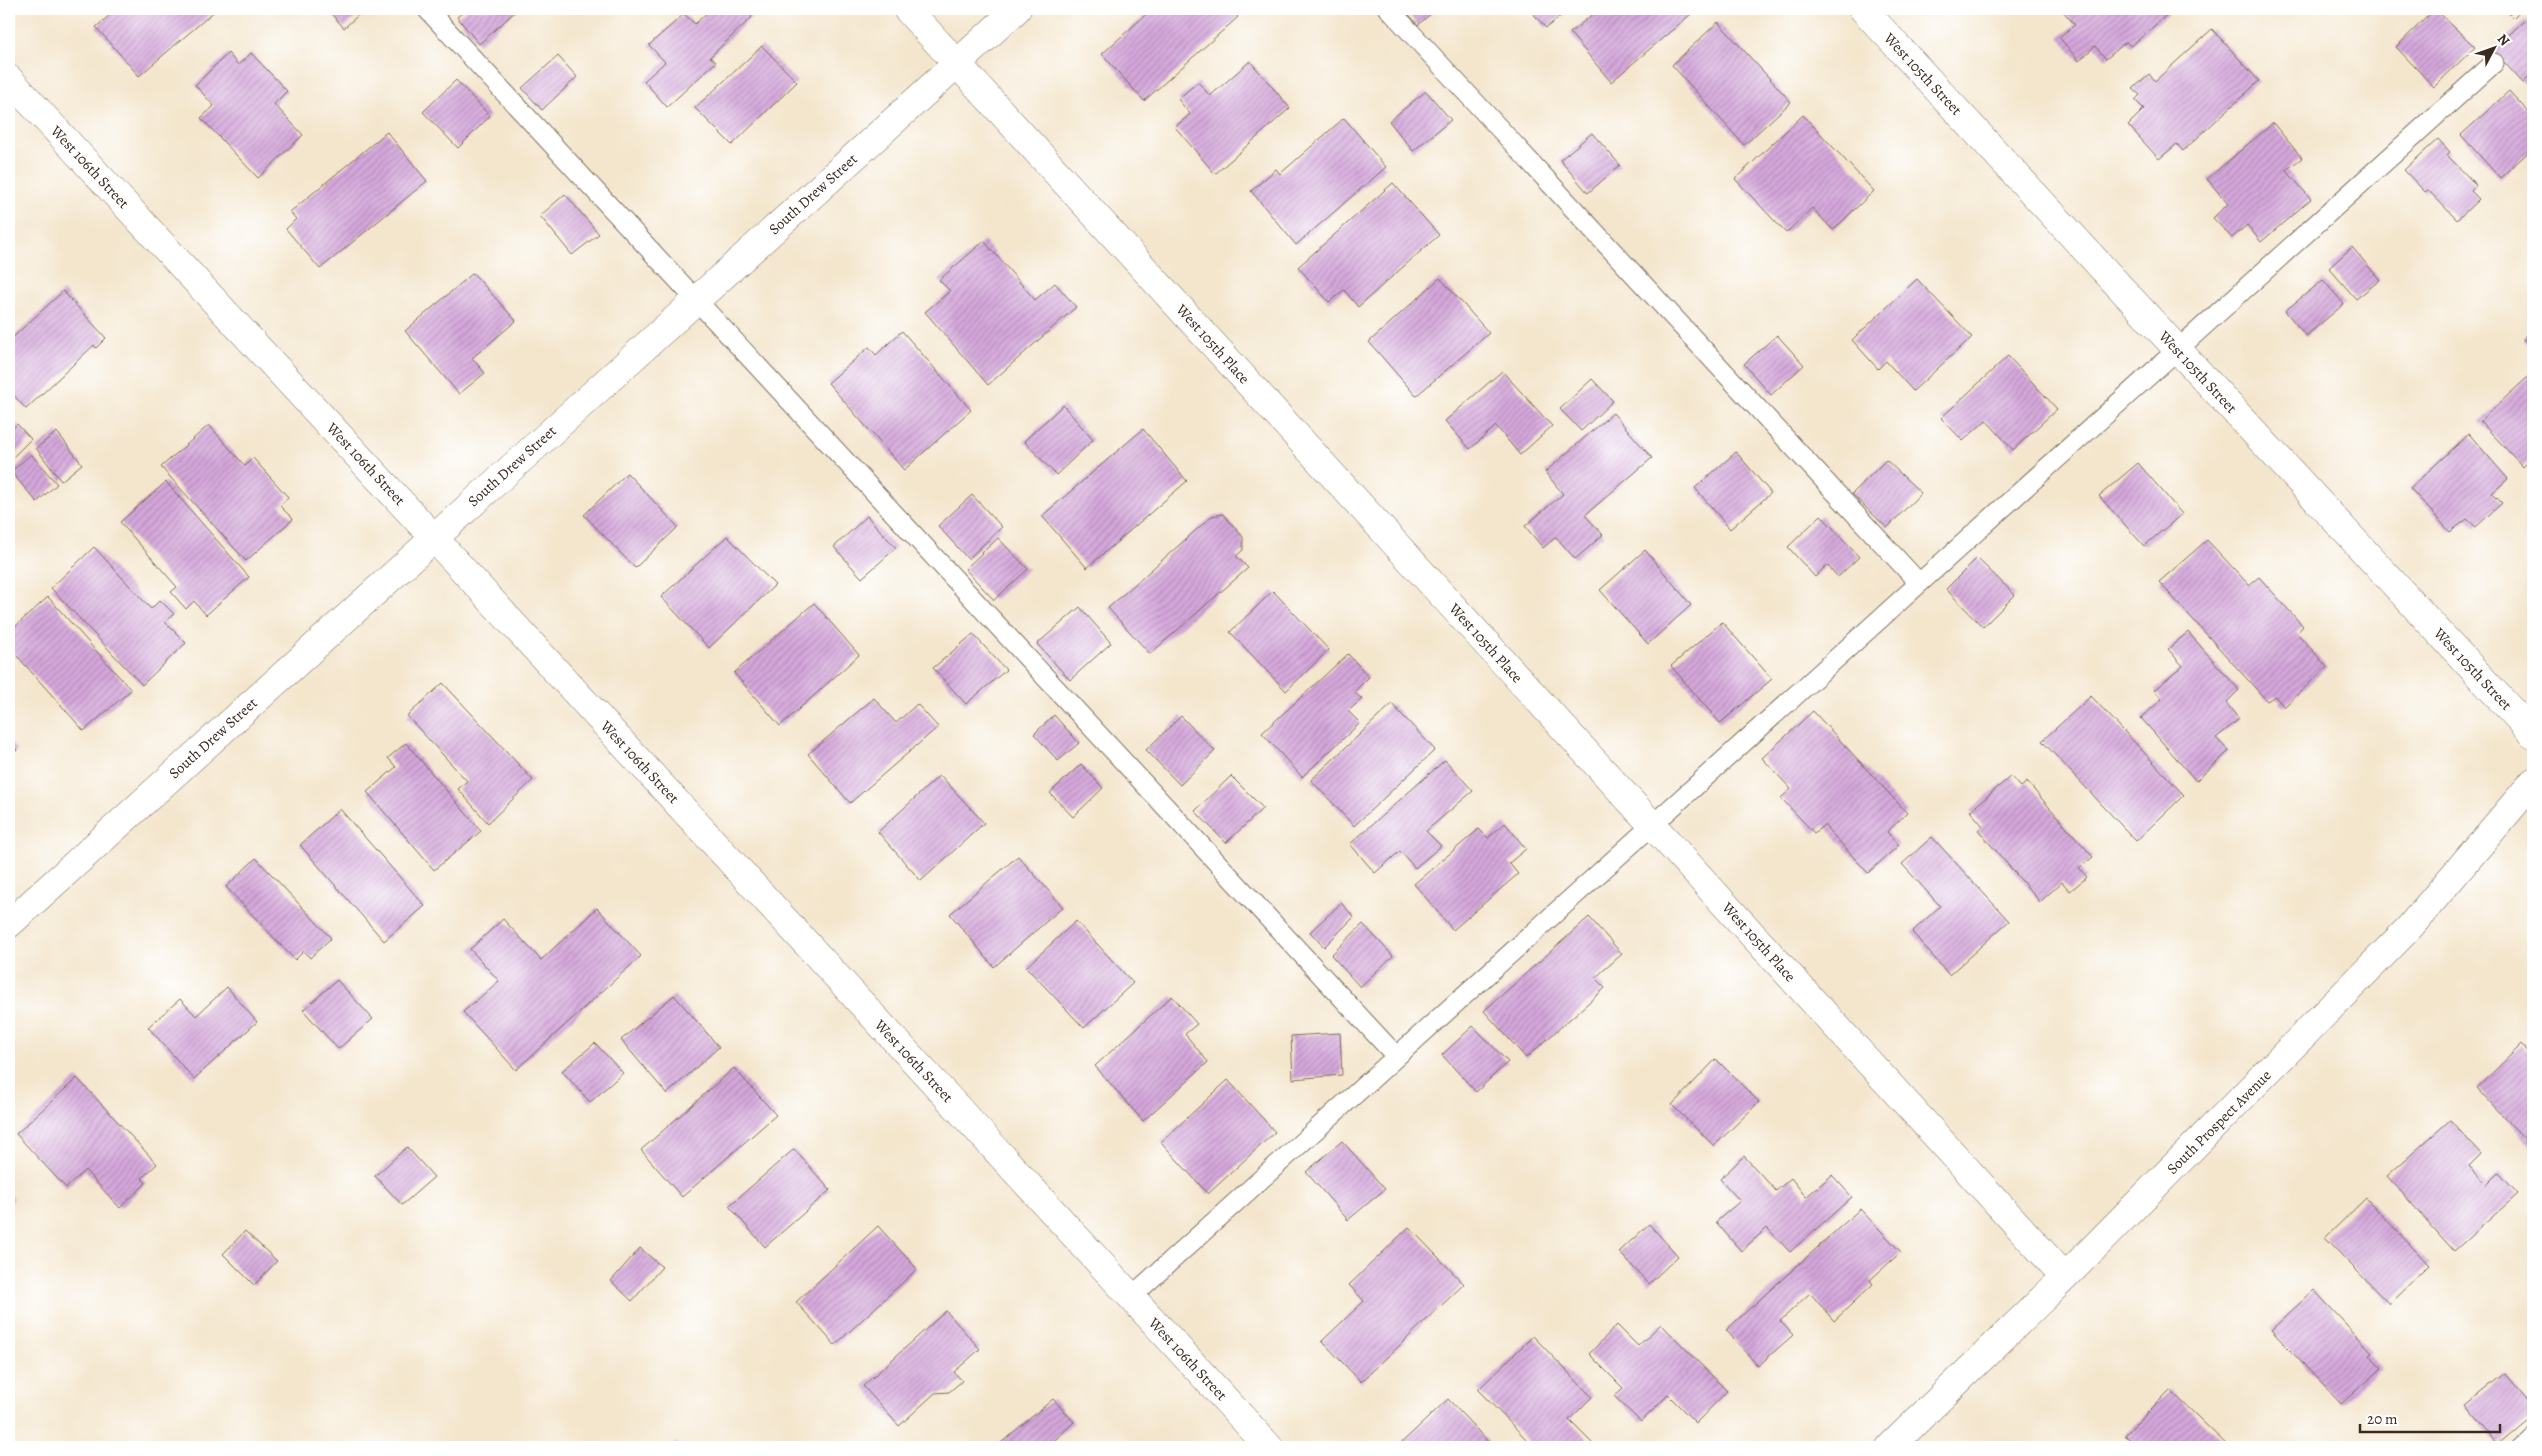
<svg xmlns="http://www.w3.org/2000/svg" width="2542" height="1456" viewBox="0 0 2542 1456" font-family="Alegreya,serif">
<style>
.building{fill:url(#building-hatch)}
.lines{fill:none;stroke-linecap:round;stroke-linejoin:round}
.lane-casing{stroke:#7c6c5b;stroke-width:21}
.street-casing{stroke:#7c6c5b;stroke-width:29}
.lane{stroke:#fff;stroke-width:19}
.street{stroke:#fff;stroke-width:28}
.labels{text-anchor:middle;stroke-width:4;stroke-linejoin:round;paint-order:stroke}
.street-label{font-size:15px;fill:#3b2a1e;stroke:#fff}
</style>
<defs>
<pattern id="building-hatch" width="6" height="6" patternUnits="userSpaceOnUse" patternTransform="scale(1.25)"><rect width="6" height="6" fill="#d5a8dc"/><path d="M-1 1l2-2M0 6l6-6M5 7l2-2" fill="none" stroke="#ae89b2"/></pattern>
</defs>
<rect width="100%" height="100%" fill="#fff"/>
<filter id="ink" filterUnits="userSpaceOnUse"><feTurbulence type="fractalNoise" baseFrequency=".02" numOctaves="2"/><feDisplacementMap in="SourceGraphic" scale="10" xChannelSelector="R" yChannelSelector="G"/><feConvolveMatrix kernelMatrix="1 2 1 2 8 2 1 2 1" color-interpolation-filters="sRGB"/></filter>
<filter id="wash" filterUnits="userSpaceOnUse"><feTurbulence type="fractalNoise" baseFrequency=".0096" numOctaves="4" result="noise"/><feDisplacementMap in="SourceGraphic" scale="20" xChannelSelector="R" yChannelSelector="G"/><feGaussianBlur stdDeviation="1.12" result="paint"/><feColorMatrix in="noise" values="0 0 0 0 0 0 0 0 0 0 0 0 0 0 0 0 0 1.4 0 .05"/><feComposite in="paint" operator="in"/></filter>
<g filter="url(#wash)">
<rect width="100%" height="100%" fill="#f4e6cd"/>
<g id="blocks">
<path class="building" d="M117 9H217L139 76 96 27Z
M327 9H365L344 28Z
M467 9H515L517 10 479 44 457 17Z
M711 9H745L752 17 710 57 716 62 667 107 644 81 665 62 649 45 684 14 695 24Z
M1152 9H1231L1238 17 1144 101 1102 54Z
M1404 9H1436L1418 25Z
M1529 9H1569L1546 28Z
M1599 9H1687L1691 14 1611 82 1570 33Z
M2061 9H2165L2169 13 2131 46 2126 42 2106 59 2095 46 2079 61 2059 37 2075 25Z
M2435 9 2475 47 2434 87 2396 47Z
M2504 9H2522L2513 18Z
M2525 20 2533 29V73L2523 83 2493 50Z
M1718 22 1791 102 1744 145 1672 65Z
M2212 29 2259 81 2183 151 2177 144 2159 159 2128 125 2144 109 2135 100 2140 95 2133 89 2149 74 2155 81Z
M762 46 797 82 732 145 695 108Z
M228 53 238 65 251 53 287 91 274 104 303 135 258 178 201 118 214 106 195 85Z
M558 56 577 77 542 110 522 88Z
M1250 61 1290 108 1215 174 1175 127 1190 114 1178 99 1198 82 1210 96Z
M456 80 490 116 458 148 423 112Z
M1426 91 1451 120 1413 151 1389 121Z
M2509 91 2533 117V148L2500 178 2461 135Z
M1803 115 1874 191 1833 230 1812 208 1786 233 1735 179Z
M1344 118 1386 167 1296 245 1251 191 1276 169 1280 174Z
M2273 123 2302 158 2286 170 2311 199 2261 242 2247 225 2232 238 2213 218 2228 204 2207 179Z
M387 132 427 181 320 269 286 229 296 219 290 212Z
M1592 133 1620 165 1588 193 1560 160Z
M2438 139 2450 152 2447 155 2476 185 2471 191 2479 199 2457 220 2428 190 2425 192 2404 170Z
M1393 183 1439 235 1358 307 1344 290 1329 302 1298 267Z
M565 194 599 234 572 255 540 216Z
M984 241 1035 300 1055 283 1076 307 988 385 925 312 950 291 939 280Z
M2352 247 2380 280 2356 299 2329 268Z
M473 273 516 321 472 358 485 373 459 394 405 331Z
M1440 278 1489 333 1416 396 1369 342Z
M1917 279 1972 337 1913 391 1886 361 1878 369 1852 340Z
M2323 280 2344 304 2306 336 2285 311Z
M63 291 106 338 96 348 94 345 26 409 9 390V341Z
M2533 329V349L2523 339Z
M902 331 971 410 904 470 828 383 869 347 876 355Z
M1777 335 1804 365 1771 395 1744 364Z
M2008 356 2057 409 2013 450 1986 420 1963 441 1941 418Z
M1502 371 1552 426 1520 455 1496 426 1470 449 1445 421Z
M2530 375 2533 379V457L2523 467 2480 421Z
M1592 379 1613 401 1581 431 1560 409Z
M1063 405 1093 440 1056 475 1024 441Z
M1613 413 1652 458 1585 515 1603 535 1575 559 1556 537 1543 548 1525 526 1563 494 1545 472Z
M17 424 31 439 9 461V432Z
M209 425 245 466 253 458 288 497 280 506 293 519 246 561 161 467Z
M1143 429 1187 481 1087 568 1042 516Z
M57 432 82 464 61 481 36 448Z
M2469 434 2508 479 2492 493 2502 503 2476 527 2467 519 2450 532 2410 488Z
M1736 452 1771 493 1730 529 1695 488Z
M31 454 57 484 37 502 11 472Z
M1886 460 1921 493 1887 528 1852 494Z
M2138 463 2182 514 2144 546 2099 496Z
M627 473 678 527 635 568 584 515Z
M166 482 249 577 206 615 194 601 186 609 171 592 177 587 120 522Z
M972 495 1002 527 968 559 938 526Z
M1223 514 1243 537V550L1236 556 1248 568 1150 654 1108 608 1212 516Z
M1821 515 1859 557 1838 577 1827 565 1815 577 1788 547Z
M867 516 896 548 862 578 834 547Z
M727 536 775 585 709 648 661 597Z
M998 538 1028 569 994 600 965 569Z
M2207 540 2249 585 2259 577 2303 626 2297 633 2327 667 2284 707 2275 696 2267 701 2159 582Z
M94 547 151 609 160 600 174 614 165 622 186 643 142 685 51 588Z
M1645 550 1691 605 1648 644 1600 590Z
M1977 558 2015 595 1983 627 1946 589Z
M1273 591 1329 650 1286 691 1230 632Z
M48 597 131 690 84 731 9 647V632Z
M814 603 859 655 780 726 734 673Z
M1080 607 1111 643 1070 680 1037 644Z
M1722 622 1772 679 1720 723 1671 666Z
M2188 632 2239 690 2226 703 2239 719 2216 738 2229 751 2196 781 2141 718 2162 699 2154 690 2183 666 2168 649Z
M973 634 1006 670 966 704 933 668Z
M1348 654 1369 677 1354 692 1362 699 1348 711 1360 723 1302 777 1262 733Z
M443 683 533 780 488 823 458 789 467 781 407 716Z
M2091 696 2184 795 2136 841 2042 741Z
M874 698 896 723 917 704 938 727 850 803 808 754Z
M1392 704 1435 750 1354 826 1311 780Z
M1813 711 1907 813 1887 832 1899 845 1868 873 1824 825 1814 833 1781 798 1791 789 1762 758Z
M1054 715 1079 743 1058 761 1034 734Z
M1181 716 1215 751 1180 785 1146 750Z
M9 742 17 750 9 757Z
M406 743 481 831 434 870 367 792 396 767 388 758Z
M1445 760 1473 791 1426 831 1441 846 1415 868 1400 851 1375 873 1350 844Z
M1081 764 1103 788 1073 817 1050 793Z
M940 775 984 823 921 881 878 832Z
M1231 776 1263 808 1226 843 1195 811Z
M2011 776 2021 787 2027 782 2093 857 2079 868 2087 877 2070 891 2062 882 2040 902 1978 830 1983 826 1970 811Z
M340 809 425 906 384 941 300 845Z
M1505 823 1526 849 1509 863 1518 874 1453 930 1414 884 1479 829 1488 838Z
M1932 837 2009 921 1949 975 1912 932 1940 906 1902 864Z
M1018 856 1063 907 994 967 950 914Z
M256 858 331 938 310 958 304 951 295 960 226 887Z
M1341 903 1354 917 1324 947 1310 932Z
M597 908 641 956 516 1070 463 1012 499 981 470 949 503 919 541 960Z
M1589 917 1622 954 1595 978 1605 988 1526 1058 1484 1011Z
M1076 921 1133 983 1084 1028 1026 967Z
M1363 924 1393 956 1360 987 1331 955Z
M337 980 373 1019 338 1049 303 1010Z
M227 987 257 1022 194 1079 148 1027 180 999 196 1016Z
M674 995 719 1047 667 1094 621 1040Z
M1172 996 1197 1024 1185 1034 1208 1062 1143 1121 1095 1066Z
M1473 1026 1508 1062 1476 1092 1442 1055Z
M1340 1033 1342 1075 1293 1079 1291 1036Z
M595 1043 623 1073 590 1102 562 1071Z
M2521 1045 2533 1058V1148L2477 1088Z
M1716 1059 1759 1102 1714 1146 1672 1105Z
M734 1068 776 1115 682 1197 641 1150Z
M77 1078 157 1164 142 1178 146 1183 120 1208 85 1170 66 1188 16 1134Z
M1228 1080 1275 1132 1208 1194 1161 1142Z
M2450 1120 2481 1154 2469 1166 2487 1185 2499 1173 2518 1194 2454 1251 2387 1176Z
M1342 1141 1385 1189 1348 1220 1306 1172Z
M407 1147 434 1177 402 1205 375 1176Z
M794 1149 830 1190 765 1247 729 1206Z
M1744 1156 1776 1191 1791 1178 1806 1197 1832 1175 1852 1197 1790 1252 1767 1228 1741 1251 1716 1222 1740 1201 1720 1179Z
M9 1193 14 1199 9 1204Z
M2366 1198 2429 1265 2389 1304 2325 1238Z
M1860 1209 1901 1252 1870 1280 1873 1284 1834 1321 1810 1293 1780 1321 1793 1335 1758 1366 1726 1330Z
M1649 1224 1678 1256 1649 1284 1619 1252Z
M878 1226 917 1269 835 1345 796 1302Z
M1409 1227 1464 1284 1361 1382 1322 1341 1364 1301 1349 1285Z
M245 1231 277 1261 254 1285 223 1254Z
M640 1248 662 1267 632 1301 611 1281Z
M2314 1290 2372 1352 2369 1354 2382 1368 2341 1404 2271 1330Z
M946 1311 980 1349 954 1372 962 1381 949 1392 935 1393 899 1426 863 1386Z
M1661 1324 1727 1391 1696 1423 1668 1395 1641 1422 1614 1396 1623 1388 1589 1354 1617 1325 1638 1346Z
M1533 1336 1592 1397 1569 1420 1593 1444 1590 1447H1534L1478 1390Z
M2505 1373 2533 1407V1414L2497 1444 2465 1405Z
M2170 1390 2229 1447H2138L2125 1435Z
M1053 1399 1074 1422 1053 1442 1057 1447H996Z
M1448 1399 1493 1447H1397Z
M676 1442 680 1447H670Z"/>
</g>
</g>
<g filter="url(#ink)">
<use href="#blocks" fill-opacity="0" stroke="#7c6c5b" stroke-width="1"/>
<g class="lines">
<defs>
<path id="lane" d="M427 9 1396 1056
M1389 9 1919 583
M1131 1297 2494 63
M2520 1447 2533 1435"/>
<path id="street" d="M907 9 2065 1277
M1863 9 2533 734
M9 79 433 537 1269 1447
M9 924 1017 9
M1890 1447 2065 1277 2409 928 2533 782"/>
</defs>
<use href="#lane" class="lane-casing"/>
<use href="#street" class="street-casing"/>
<use href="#lane" class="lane"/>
<use href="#street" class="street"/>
</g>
</g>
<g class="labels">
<g class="street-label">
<text transform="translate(1923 74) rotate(47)" y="5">West 105th Street</text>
<text transform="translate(90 167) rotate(47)" y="5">West 106th Street</text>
<text transform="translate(813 194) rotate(-42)" y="5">South Drew Street</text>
<text transform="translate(1213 344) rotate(48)" y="5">West 105th Place</text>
<text transform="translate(2198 372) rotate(47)" y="5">West 105th Street</text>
<text transform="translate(366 464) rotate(47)" y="5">West 106th Street</text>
<text transform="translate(512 466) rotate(-42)" y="5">South Drew Street</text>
<text transform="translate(1486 643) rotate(48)" y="5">West 105th Place</text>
<text transform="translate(2473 669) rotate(47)" y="5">West 105th Street</text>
<text transform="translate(213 738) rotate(-42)" y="5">South Drew Street</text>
<text transform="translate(640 762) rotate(47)" y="5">West 106th Street</text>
<text transform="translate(1759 942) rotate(48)" y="5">West 105th Place</text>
<text transform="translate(914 1061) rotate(47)" y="5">West 106th Street</text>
<text transform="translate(2219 1122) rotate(-45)" y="5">South Prospect Avenue</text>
<text transform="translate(1188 1359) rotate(47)" y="5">West 106th Street</text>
</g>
</g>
<rect width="2542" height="1456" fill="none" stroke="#fff" stroke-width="30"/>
<g transform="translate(2494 48) rotate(49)" stroke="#ffffff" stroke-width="4" paint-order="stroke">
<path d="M0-4L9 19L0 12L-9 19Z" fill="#3b2a1e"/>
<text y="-8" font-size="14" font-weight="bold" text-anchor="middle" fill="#3b2a1e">N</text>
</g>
<path d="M2360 1424v8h140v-8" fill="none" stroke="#3b2a1e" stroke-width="2.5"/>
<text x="2367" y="1424" font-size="15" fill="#3b2a1e" stroke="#ffffff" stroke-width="4" paint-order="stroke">20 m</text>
</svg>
